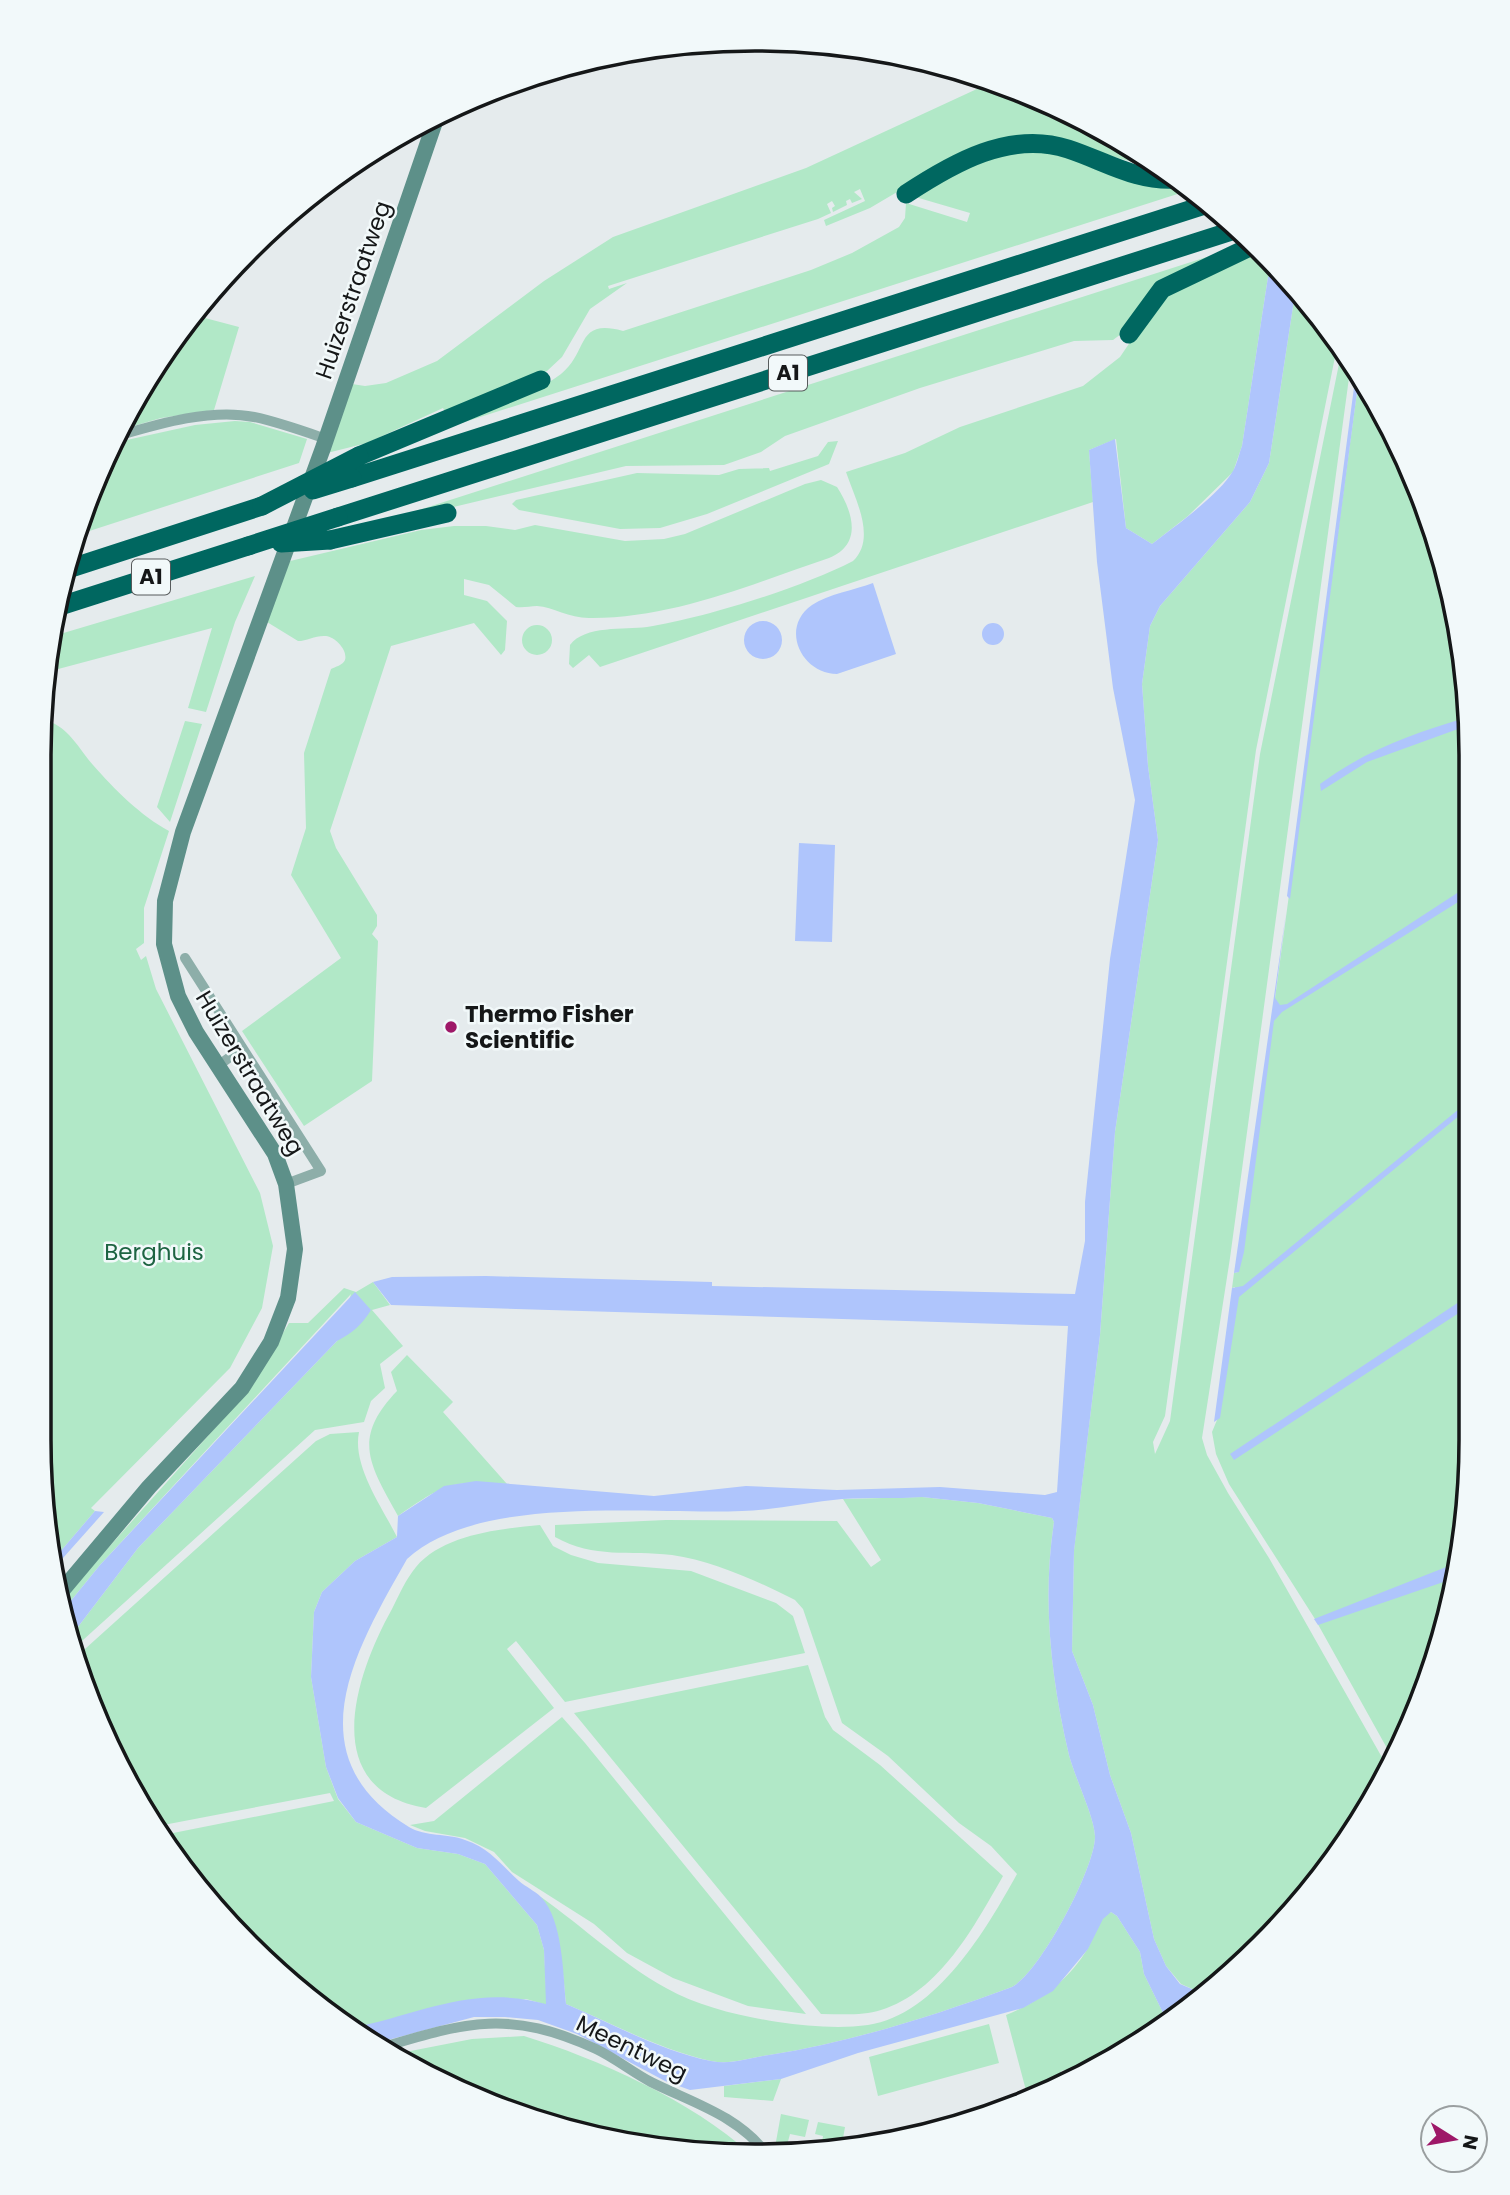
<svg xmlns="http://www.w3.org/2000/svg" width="1510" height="2195" viewBox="0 0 1510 2195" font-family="Poppins,sans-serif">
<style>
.green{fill:#b1e8c7}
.water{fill:#afc5fc;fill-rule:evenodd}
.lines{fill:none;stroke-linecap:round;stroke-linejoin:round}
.street{stroke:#8daea9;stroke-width:10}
.secondary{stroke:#5d9089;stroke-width:16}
.highway{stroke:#006760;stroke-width:19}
.highway-bridge{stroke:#006760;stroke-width:19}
.poi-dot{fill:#9e1868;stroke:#f2f9fa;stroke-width:2.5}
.labels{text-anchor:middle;stroke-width:5;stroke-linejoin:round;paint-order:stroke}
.shield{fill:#f2f9fa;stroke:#575b5c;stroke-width:2}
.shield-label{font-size:21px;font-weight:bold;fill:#151718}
.street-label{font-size:23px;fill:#151718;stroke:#f2f9fa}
.poi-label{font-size:23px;font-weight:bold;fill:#151718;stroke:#f2f9fa;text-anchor:start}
.park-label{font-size:23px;fill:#1d6442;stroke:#f2f9fa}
.rim{fill:none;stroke:#151718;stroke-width:3.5}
</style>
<rect width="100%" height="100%" fill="#e5ebed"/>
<path class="green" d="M992 82 1030 93 1060 109 1061 115 1068 114 1153 159 1169 172 1052 140 931 172 870 208 826 226 824 220 865 201 860 189 854 192 862 199 852 203 850 199 846 201 847 205 833 212 832 208 835 206 832 201 827 204 831 213 818 219 608 286 609 289 627 283 590 309 562 357 547 371 446 414 443 408 367 443 327 453 352 384 365 386 386 383 437 361 544 281 613 237 806 168Z
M1028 148 1183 184 1190 190 449 427C485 411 529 398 561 374 589 352 575 318 623 331L811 270 852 253 899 227 905 218 906 203 967 222 970 213 912 196 955 170Z
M1263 249 1276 264 1275 274 1268 277 1242 446 1233 472 1188 516 1152 544 1126 528 1116 439 1089 450 1093 502 600 667 589 655 573 668 569 664 570 645C585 625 624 630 647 627 704 618 801 588 853 561 877 538 855 499 846 472L905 453 960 427 1083 386 1120 357 1160 298Z
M1216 254 1168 279 1125 331 1113 340 1074 341 920 388 785 436 761 452 724 465 626 466 403 519 394 518Z
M1296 287 1324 319 1338 342 1256 750 1165 1416 1153 1442 1155 1454 1170 1421 1260 754 1342 349 1351 363 1230 1258 1202 1438 1207 1455 1228 1493 1269 1558 1388 1768 1351 1838 1261 1947 1206 1995 1181 1984 1166 1966 1154 1939 1131 1833 1110 1775 1093 1705 1072 1651 1074 1550 1100 1335 1115 1132 1158 840 1148 766 1142 684 1150 626 1160 606 1250 502 1269 463Z
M210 298 205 318 239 327 214 410 161 418 120 430 134 397Z
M1359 377 1397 438 1458 616 1471 755V1440L1458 1580 1417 1715 1393 1759 1315 1619 1229 1484 1216 1454 1212 1432 1217 1420 1235 1287 1232 1288 1234 1273 1238 1272Z
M235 421 250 422 307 439 299 463 74 536 113 443 195 425Z
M838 441 829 464 707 514 660 528 620 529 519 510 512 504 516 500 637 473 719 475 739 469 769 468 770 471 818 456 828 442Z
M821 480 837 487C853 512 863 544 829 558 752 584 672 619 589 618 569 618 553 607 537 606 530 606 524 608 516 607L489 585 464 579V595L487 601 507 621 505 650 501 655 474 623 391 646 330 831 336 848 377 915V926L372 934 378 941 372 1081 304 1126 242 1031 341 958 291 875 306 828 304 753 331 669C335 667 343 665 345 660 348 650 335 637 326 636 316 635 307 641 298 641L267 622 286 562 421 530 454 526H486L515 530 535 525 625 541 664 539 685 534 805 484Z
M255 576 235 622 206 712 188 708 212 628 47 672 50 637Z
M522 640a15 15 0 1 1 30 0a15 15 0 1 1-30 0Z
M185 721 202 724 170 822 157 807Z
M51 722C71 731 79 749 93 765 114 789 141 816 169 831L144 908V943L136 949 141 960 146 956 156 989 260 1193 273 1246 262 1308 230 1368 91 1508 95 1511 54 1559 39 1440V755L41 729Z
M373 1282 390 1305 372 1310 403 1346 380 1364 385 1388 371 1401 364 1422 315 1430 72 1650 68 1640 138 1548 337 1341 351 1294 100 1565 61 1613 60 1602 248 1391 289 1323H308L344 1288 356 1292Z
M407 1355 453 1402 443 1412 507 1484C453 1479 442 1485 398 1516 370 1465 351 1439 397 1391L391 1372Z
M359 1432C352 1466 382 1507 397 1537L355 1561 322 1592 314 1612 311 1677 326 1767 338 1799 356 1822 417 1848 458 1854 485 1864 537 1925 544 1950 547 2005 526 1999 352 2028 283 1979 158 1836 334 1801 330 1793 153 1827 113 1759 123 1750 113 1738 107 1743 75 1658 316 1441 330 1434Z
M922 1497 978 1503 1052 1518 1054 1522C1042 1600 1051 1679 1069 1755 1075 1778 1094 1816 1095 1836 1096 1867 1039 1974 1012 1987 933 2016 852 2042 769 2055 750 2058 730 2065 711 2061 661 2050 613 2024 566 2004 563 1966 559 1932 541 1897 583 1927 621 1963 666 1988 700 2007 740 2016 778 2022 807 2026 839 2029 868 2025 937 2015 987 1928 1017 1874L991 1846 959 1823 888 1756 842 1723 803 1609 795 1600C758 1581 713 1561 672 1555 628 1550 595 1559 555 1537V1525L666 1520 837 1521 871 1567 881 1560 843 1499Z
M540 1525 553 1546 571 1555 598 1563 691 1571 776 1603 793 1616 805 1653 565 1702 516 1641 507 1649 554 1708 426 1808C317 1790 355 1675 392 1609 399 1595 406 1579 416 1567 444 1534 501 1529 540 1525Z
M808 1665 825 1717 833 1730 880 1765 1003 1876C975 1925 940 1992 881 2010 862 2016 841 2014 821 2014L574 1713Z
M562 1717 585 1743 806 2014 748 2006 673 1978 627 1953 594 1924 512 1872 494 1852 465 1838 425 1831 410 1825 434 1821Z
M1111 1912 1117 1916 1140 1952 1144 1974 1168 2023 1077 2079 1069 2082 1065 2070 1061 2071 1063 2084 1028 2098 1006 2015C1041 2001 1069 1980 1088 1948 1095 1936 1098 1918 1111 1912Z
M989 2024 999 2063 878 2096 869 2057Z
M524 2036C596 2058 694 2102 749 2153L662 2150 480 2102 390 2055 472 2039Z
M781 2079 773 2101 724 2097V2086Z
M781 2114 809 2120 805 2137 790 2134 786 2149 775 2147Z
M818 2122 845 2127 842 2144 822 2142 823 2136 815 2134Z"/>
<path class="water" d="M1276 264 1296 287 1269 463 1250 502 1160 606 1150 626 1142 684 1148 766 1158 840 1115 1132 1100 1335 1074 1551 1072 1651 1093 1705 1110 1775 1131 1833 1154 1939 1166 1966 1180 1984 1206 1995 1168 2023 1144 1974 1140 1952 1117 1916 1111 1912 1103 1919 1088 1949 1053 1991 1023 2008 858 2053 781 2079 690 2090 665 2081 577 2034 538 2020 505 2017H474L373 2044 352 2028C421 2014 473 1984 546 2004L544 1950 537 1925 485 1864 458 1854 417 1848 356 1822 338 1798 326 1767 311 1677 314 1612 322 1592 355 1561 397 1537 398 1516 444 1486 476 1481 654 1496 746 1486 837 1490 940 1487 1045 1495 1057 1492 1068 1326 391 1305 373 1282 392 1277 486 1276 712 1282V1286L1075 1294 1085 1241V1202L1110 959 1135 800 1113 688 1097 562 1089 450 1115 439 1126 528 1152 544C1174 527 1219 495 1233 471 1237 464 1239 454 1242 446L1268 277 1275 274ZM922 1497 978 1503 1052 1518 1054 1522C1042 1600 1051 1679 1069 1755 1075 1778 1094 1816 1095 1836 1096 1867 1039 1974 1012 1987 933 2016 852 2042 769 2055 750 2058 731 2065 711 2061 661 2051 613 2024 566 2004 563 1974 563 1920 541 1897 535 1891 526 1887 519 1881 501 1865 490 1848 465 1840 447 1833 426 1837 409 1827 292 1756 356 1649 407 1559 479 1493 648 1515 742 1511 776 1510 809 1502 842 1499 869 1497 896 1499 922 1497Z
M1356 372 1359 377 1290 899 1287 896Z
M873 583 896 654 837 674C802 674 779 628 812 605 828 594 855 590 873 583Z
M744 640a19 19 0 1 1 38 0a19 19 0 1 1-38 0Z
M982 634a11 11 0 1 1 22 0a11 11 0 1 1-22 0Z
M1468 717 1469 725 1367 762 1321 791 1320 784C1368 749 1412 734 1468 717Z
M799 843 835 845 832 942 795 941Z
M1471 884V894L1282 1012 1274 1021 1244 1252 1239 1272 1234 1273 1286 913 1275 998 1280 1005 1287 1004Z
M1471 1094V1106L1239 1297 1220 1418 1214 1422 1232 1288 1243 1286 1459 1109Z
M355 1292 371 1310C362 1325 352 1333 337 1341L138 1548 68 1640 61 1613 100 1565Z
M1471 1294V1305L1234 1460 1230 1454Z
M95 1511 104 1512 55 1567 54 1559Z
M1459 1562 1458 1577 1318 1625 1314 1619Z"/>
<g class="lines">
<path class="street" d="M117 436C158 424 211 408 254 417 278 422 303 431 326 439
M185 958 321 1171 286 1184
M219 1065 241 1049
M380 2048C467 2022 508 2009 596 2049 615 2058 632 2072 651 2082 693 2103 737 2115 767 2154"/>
<path class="secondary" d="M59 1594 149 1487 242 1388 271 1342 288 1298 295 1249 286 1184 275 1154 196 1032 178 996 164 944 165 901 183 832 323 448 437 116"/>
<path class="highway" d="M906 194C953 163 1010 130 1068 149 1105 161 1136 182 1177 179
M1129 334 1162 289 1256 244
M359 456 541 380
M352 478 1208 204
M338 517 1238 229
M330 540 447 513
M65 570 262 506
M54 608 248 546"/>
<path class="highway-bridge" d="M313 490 352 478
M262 506 359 456
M281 543 330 540
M248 546 338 517"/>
</g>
<circle class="poi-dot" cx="451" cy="1027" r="7"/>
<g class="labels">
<g class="shield">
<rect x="769" y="355.5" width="38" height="35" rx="5"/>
<rect x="132" y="559.5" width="38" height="35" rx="5"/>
</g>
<g class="shield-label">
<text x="788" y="380">A1</text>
<text x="151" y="584">A1</text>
</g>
<g class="street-label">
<text transform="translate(353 290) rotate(-71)" y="8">Huizerstraatweg</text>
<text transform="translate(250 1073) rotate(59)" y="8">Huizerstraatweg</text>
<text transform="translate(632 2048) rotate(26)" y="8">Meentweg</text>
</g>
<g class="poi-label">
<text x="465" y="1022">Thermo Fisher<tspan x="465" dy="26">Scientific</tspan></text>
</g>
<g class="park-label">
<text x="154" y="1260">Berghuis</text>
</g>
</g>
<path d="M0 0H1510V2195H0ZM755 51H755A704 704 0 0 1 1459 755V1440A704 704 0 0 1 755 2144H755A704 704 0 0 1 51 1440V755A704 704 0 0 1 755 51Z" fill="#f2f9fa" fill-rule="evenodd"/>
<path class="rim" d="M755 51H755A704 704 0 0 1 1459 755V1440A704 704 0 0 1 755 2144H755A704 704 0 0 1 51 1440V755A704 704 0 0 1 755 51Z"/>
<g transform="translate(1454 2139) rotate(101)"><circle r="33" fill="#f2f9fa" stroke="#9a9fa0" stroke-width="2"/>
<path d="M0-5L12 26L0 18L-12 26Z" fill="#9e1868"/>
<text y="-10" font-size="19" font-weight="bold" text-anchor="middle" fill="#151718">N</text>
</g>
</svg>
